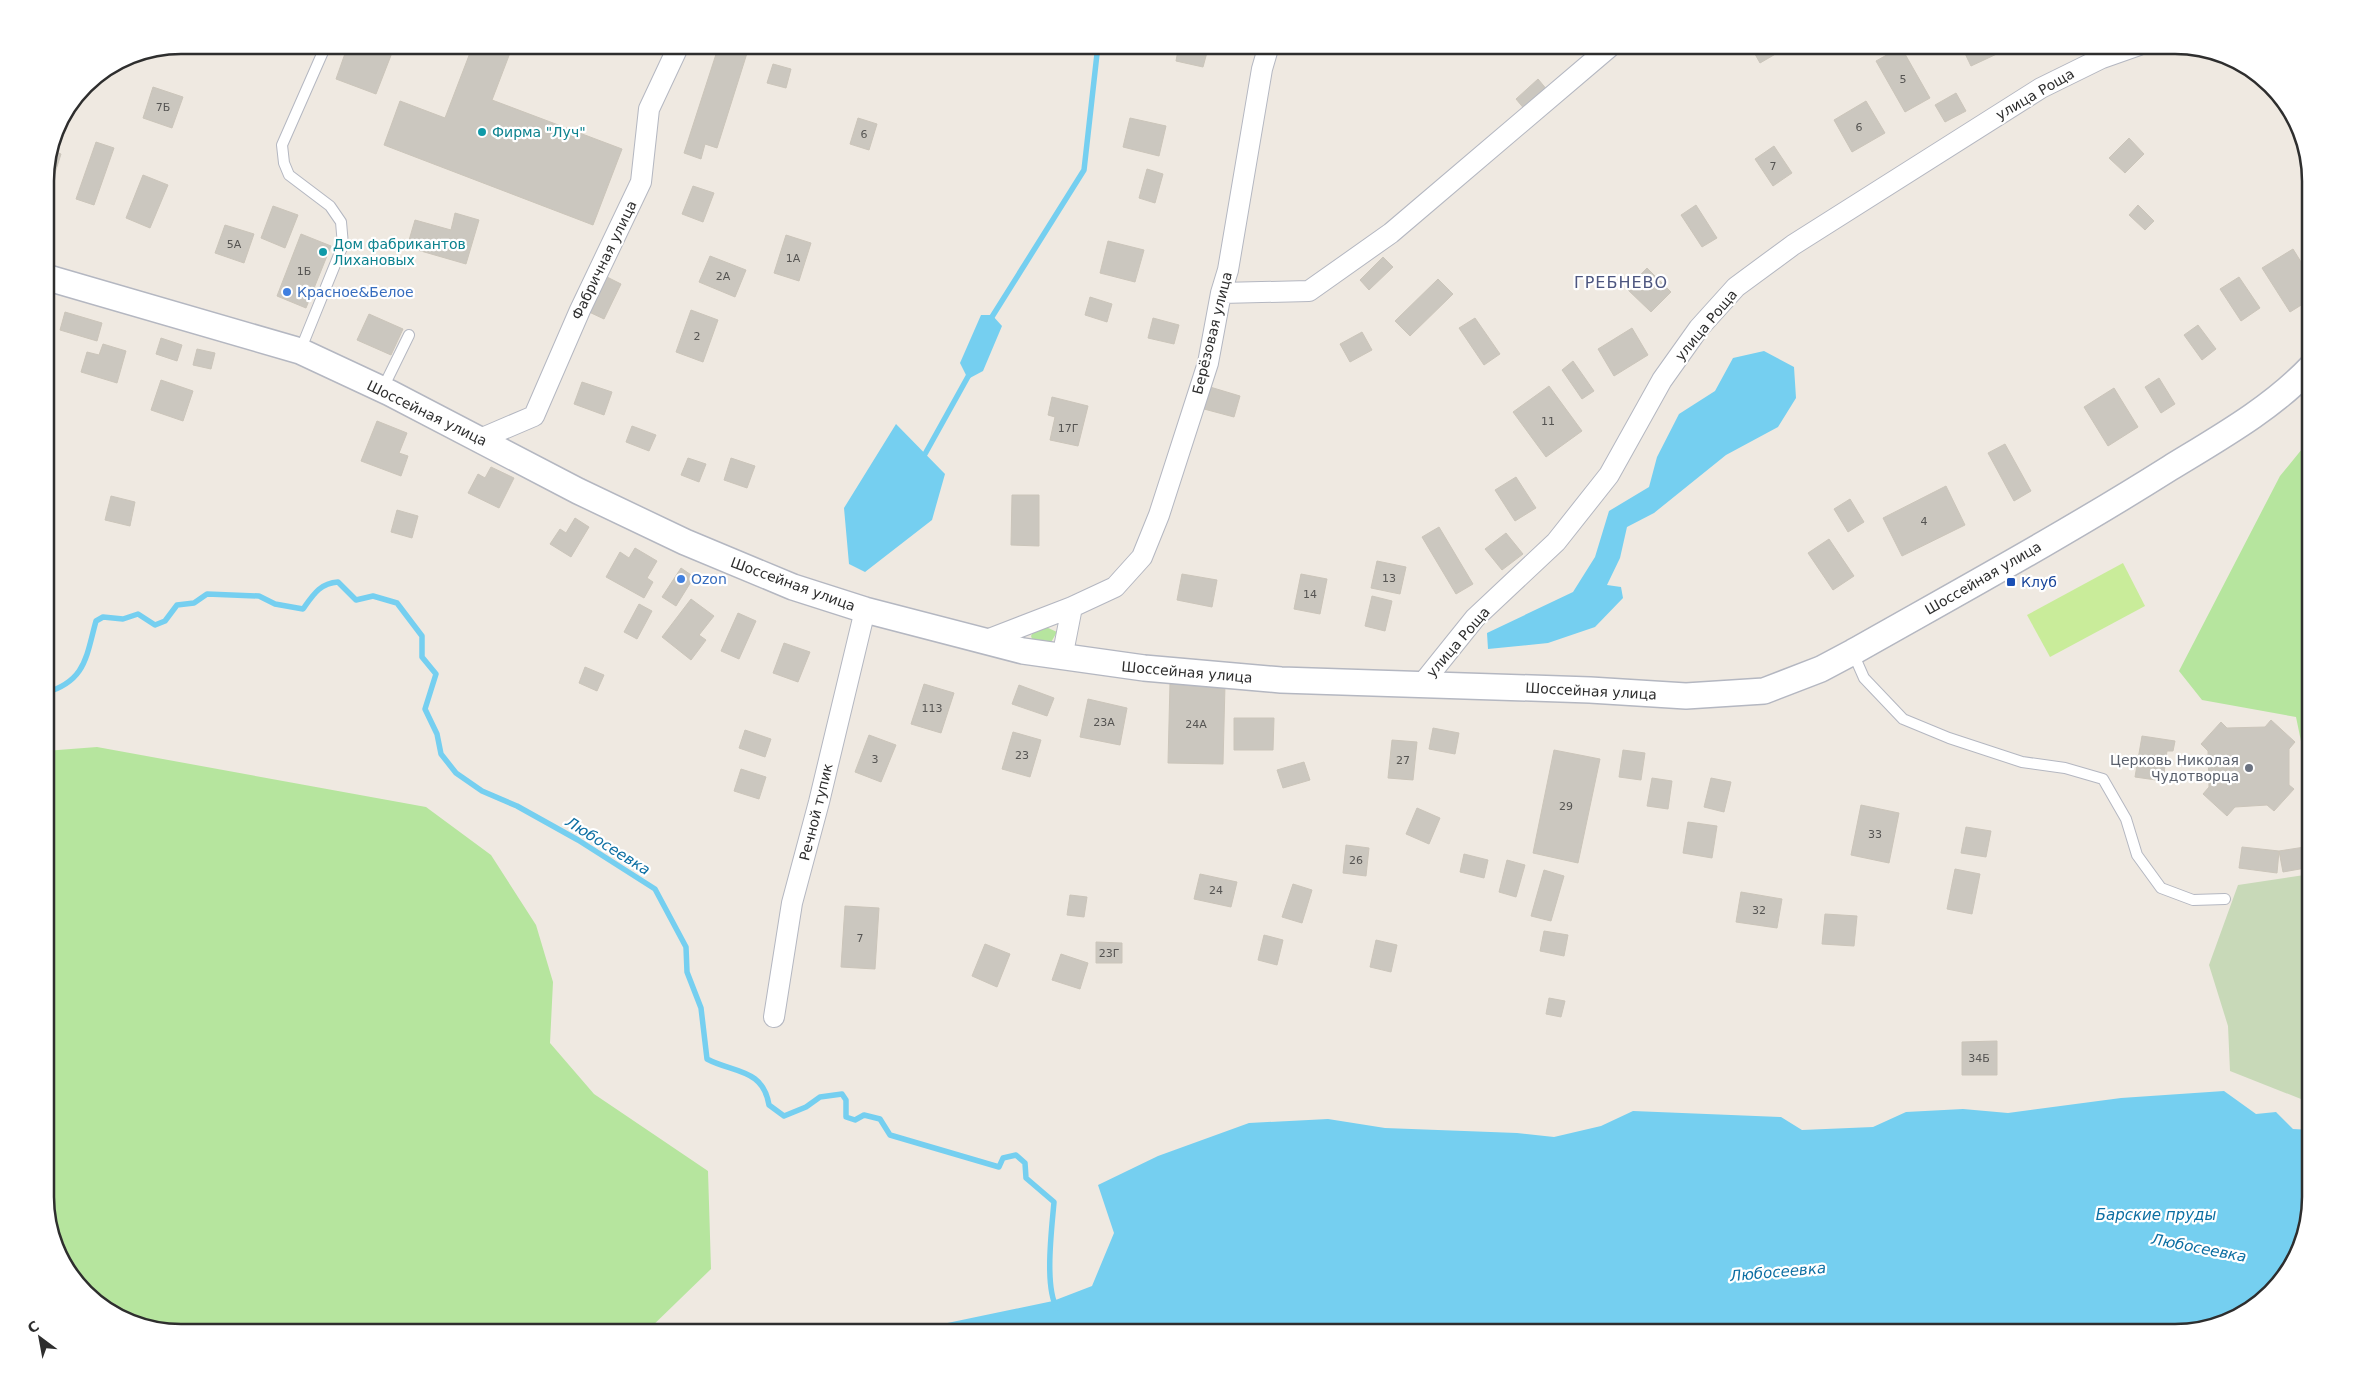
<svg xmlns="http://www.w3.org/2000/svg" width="2356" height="1378" viewBox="0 0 2356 1378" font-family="'DejaVu Sans',sans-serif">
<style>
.green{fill:#b6e59e}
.cemetery{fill:#c8d9b8}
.pitch{fill:#c9ec9a}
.water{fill:#75cff0}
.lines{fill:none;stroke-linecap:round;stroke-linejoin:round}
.stream{stroke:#75cff0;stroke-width:5.5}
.building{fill:#cbc7bf;stroke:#cbc5ba}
.service-casing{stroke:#b4b7c1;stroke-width:12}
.minor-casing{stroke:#b4b7c1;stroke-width:22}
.tertiary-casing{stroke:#b4b7c1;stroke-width:28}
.service{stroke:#fff;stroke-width:10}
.minor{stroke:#fff;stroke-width:20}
.tertiary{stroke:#fff;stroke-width:25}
.culture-dot{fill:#0f9aa8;stroke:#fff;stroke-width:2}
.shop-dot{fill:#3f7fe0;stroke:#fff;stroke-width:2}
.transit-dot{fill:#1a4fb4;stroke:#fff;stroke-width:2}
.worship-dot{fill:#6b7280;stroke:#fff;stroke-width:2}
.labels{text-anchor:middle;stroke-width:4.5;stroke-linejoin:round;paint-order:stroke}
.number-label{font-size:11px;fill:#555452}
.street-label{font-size:14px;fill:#2e2e2e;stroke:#fff}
.culture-label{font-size:14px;fill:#0d838f;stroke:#fff;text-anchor:start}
.shop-label{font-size:14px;fill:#366cbe;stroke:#fff;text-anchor:start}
.transit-label{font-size:14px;fill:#164399;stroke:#fff;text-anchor:start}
.worship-label{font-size:14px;fill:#5b616d;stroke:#fff;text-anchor:end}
.water-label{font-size:15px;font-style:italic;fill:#0d6fa3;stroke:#fff}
.quarter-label{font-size:16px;letter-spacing:1px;fill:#4d5680;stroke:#fff}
.rim{fill:none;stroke:#2e2e2e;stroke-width:2.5}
</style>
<rect width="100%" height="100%" fill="#efe9e1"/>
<path class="green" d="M2311 438V773L2308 775 2296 717 2202 700 2179 671 2280 476Z
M1046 627 1057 632 1050 644 1033 642 1031 636 1035 629Z
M97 747 426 807 491 855 536 925 553 982 550 1043 594 1094 708 1171 711 1269 645 1333H181L113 1315 63 1265 45 1206V751Z"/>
<path class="cemetery" d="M2311 874V1103L2230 1071 2228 1026 2209 965 2238 885Z"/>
<path class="pitch" d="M2123 563 2145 606 2050 657 2027 615Z"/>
<path class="water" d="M981 315H992L1002 326 983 371 968 379 960 363Z
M1764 351 1794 367 1796 398 1778 427 1726 455 1654 513 1627 527 1620 558 1607 585 1621 587 1623 598 1595 627 1548 643 1488 649 1487 633 1573 592 1595 557 1609 511 1649 487 1657 457 1679 414 1715 391 1733 358Z
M896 424 945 474 932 520 865 572 849 564 844 508Z
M2224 1091 2256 1114 2276 1112 2293 1129 2311 1130V1197L2293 1265 2243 1315 2175 1333H916L933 1326 1053 1301 1092 1286 1114 1233 1098 1185 1158 1156 1249 1123 1328 1119 1385 1128 1517 1133 1554 1137 1601 1126 1633 1111 1781 1117 1802 1130 1873 1127 1906 1112 1963 1109 2008 1113 2121 1098Z"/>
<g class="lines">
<path class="stream" d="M990 320 1084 170 1098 45
M925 454 970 373
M45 693C86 681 86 657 96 621L103 617 123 619 138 614 155 625 165 621 177 605 194 603 207 594 259 596 275 604 303 609C313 595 320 583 338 582L356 600 373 596 397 603 422 636V657L436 674 425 709 437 734 441 754 456 773 482 791 517 806 578 840 655 889 686 947 687 972 701 1008 707 1059C733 1073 763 1068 769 1105L784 1116 806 1107 820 1097 842 1094 846 1100V1117L855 1120 864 1115 880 1119 890 1135 999 1167 1003 1158 1016 1155 1025 1163 1026 1178 1054 1202C1052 1227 1044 1287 1057 1308"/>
</g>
<path class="building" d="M348 45H395L376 94 336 79Z
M473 45H513L492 100 622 149 593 225 384 145 400 101 445 118Z
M719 45H734L748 50 717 148 705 144 701 159 684 153Z
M1179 45H1209L1203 67 1176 61Z
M1750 45H1791L1760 63Z
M1961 45H1998L2001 52 1971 66Z
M1901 47 1930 98 1905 112 1876 61Z
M773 64 791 69 786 88 767 83Z
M1538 79 1548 91 1526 111 1516 99Z
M153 87 183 97 172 128 143 118Z
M1956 93 1966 111 1945 122 1935 105Z
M1866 101 1885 133 1852 152 1834 120Z
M858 118 877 124 869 150 850 144Z
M1130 118 1166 126 1159 156 1123 147Z
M54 136 58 137 54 151 61 154 54 176 45 173Z
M2129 138 2144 154 2125 173 2109 158Z
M96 142 114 148 94 205 76 199Z
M1774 146 1792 173 1773 186 1755 159Z
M1147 169 1163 174 1155 203 1139 198Z
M143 175 168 185 150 228 126 218Z
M693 186 714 193 703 222 682 214Z
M1696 205 1717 238 1702 247 1681 215Z
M2138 205 2154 221 2145 230 2129 215Z
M273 206 298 215 285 248 261 238Z
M455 213 479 220 466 264 407 247 415 220 451 230Z
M225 225 254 234 244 263 215 253Z
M301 234 331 246 306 308 277 296Z
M786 235 811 243 799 281 774 273Z
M1108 241 1144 250 1135 282 1100 273Z
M2293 249 2311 278V299L2290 312 2262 268Z
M710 256 746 270 735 297 699 282Z
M1383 257 1393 267 1369 290 1360 280Z
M1647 268 1671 292 1651 312 1627 289Z
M603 275 621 284 604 319 587 311Z
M2239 277 2260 308 2241 321 2220 289Z
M1438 279 1453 294 1410 336 1395 321Z
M1090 297 1112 304 1107 322 1085 315Z
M691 310 718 320 703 362 676 352Z
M65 312 102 323 97 341 60 330Z
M369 314 403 329 391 355 357 340Z
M1153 318 1179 325 1174 344 1148 338Z
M1475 318 1500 354 1484 365 1459 328Z
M2198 325 2216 349 2202 360 2184 335Z
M1632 328 1648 355 1614 376 1598 349Z
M1362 332 1372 350 1350 362 1340 344Z
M161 338 182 345 177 361 156 354Z
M103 344 126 351 117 383 81 372 87 352 99 355Z
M197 349 215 353 211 369 193 365Z
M1573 361 1594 391 1582 399 1562 370Z
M2159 378 2175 404 2161 413 2145 387Z
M161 380 193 391 183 421 151 410Z
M582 382 612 392 604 415 574 404Z
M1549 386 1582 431 1546 457 1513 412Z
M1210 387 1240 396 1234 417 1204 409Z
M2114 388 2138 427 2108 446 2084 407Z
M1052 397 1088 406 1078 446 1050 440 1055 417 1048 415Z
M377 421 407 433 399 453 408 456 401 476 361 461Z
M632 426 656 435 649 451 626 442Z
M2005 444 2031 491 2014 501 1988 453Z
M688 458 706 464 699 482 681 475Z
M731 458 755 466 747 488 724 480Z
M491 467 514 478 499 508 468 493 478 474 485 478Z
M1516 477 1536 508 1515 521 1495 490Z
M1946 486 1965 525 1902 556 1883 518Z
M1012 495H1039V546L1011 545Z
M111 496 135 502 130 526 105 520Z
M1850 499 1864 522 1848 532 1834 509Z
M397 510 418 516 412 538 391 532Z
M575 518 589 527 571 557 550 544 560 529 566 533Z
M1439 527 1473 584 1456 594 1422 537Z
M1506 533 1523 554 1502 570 1485 549Z
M1829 539 1854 576 1833 590 1808 553Z
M635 548 657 561 647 578 653 582 644 598 606 577 620 552 629 558Z
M1377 561 1406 567 1400 594 1371 588Z
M681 568 694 577 676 606 662 597Z
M1182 574 1217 580 1212 607 1177 600Z
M1301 574 1327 579 1320 614 1294 609Z
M1372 596 1392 601 1385 631 1365 626Z
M691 599 714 616 699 635 706 640 691 660 662 637Z
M639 604 652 611 637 639 624 632Z
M738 613 756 621 739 659 721 651Z
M784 643 810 652 798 682 773 673Z
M585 667 604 675 597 691 579 683Z
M1170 683 1225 685 1223 764 1168 763Z
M924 684 954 693 941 733 911 724Z
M1019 685 1054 698 1047 716 1012 704Z
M1088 699 1127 708 1120 745 1080 737Z
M1234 718H1274L1273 750H1234Z
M2271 720 2295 742 2289 749V785L2294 789 2274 811 2267 805 2235 807 2227 816 2203 794 2209 787 2208 751 2201 744 2221 722 2227 728 2265 727Z
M1433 728 1459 733 1455 754 1429 749Z
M745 730 771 739 765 757 739 748Z
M1013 732 1041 740 1030 777 1002 769Z
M869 735 896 745 881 782 855 772Z
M2142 736 2175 741 2173 751H2167L2163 781 2135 777Z
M1392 740 1417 742 1413 780 1388 778Z
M1554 750 1600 759 1578 863 1533 853Z
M1623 750 1645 753 1641 780 1619 777Z
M1304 762 1310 780 1283 788 1277 770Z
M741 769 766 777 759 799 734 791Z
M1652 778 1672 781 1668 809 1647 806Z
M1711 778 1731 782 1724 812 1704 807Z
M1861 805 1899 813 1889 863 1851 855Z
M1417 808 1440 818 1429 844 1406 834Z
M1688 822 1717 826 1712 858 1683 853Z
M1966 827 1991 831 1986 857 1961 853Z
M1346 845 1369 848 1366 876 1343 873Z
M2311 846V867L2283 872 2279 851Z
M2242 847 2279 851 2277 873 2239 868Z
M1464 854 1488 860 1484 878 1460 872Z
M1507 860 1525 865 1516 897 1499 892Z
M1955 869 1980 874 1972 914 1947 909Z
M1544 870 1564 876 1551 921 1531 916Z
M1200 874 1237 882 1231 907 1194 899Z
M1293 884 1312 890 1302 923 1282 917Z
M1741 892 1782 899 1777 928 1736 922Z
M1070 895 1087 897 1084 917 1067 915Z
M845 906 879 908 875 969 841 967Z
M1825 914 1857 916 1854 946 1822 944Z
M1544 931 1568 935 1564 956 1540 951Z
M1264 935 1283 940 1277 965 1258 960Z
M1376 940 1397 945 1391 972 1370 967Z
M1096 942 1122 943V963H1096Z
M985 944 1010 954 997 987 972 976Z
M1061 954 1088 963 1080 989 1052 980Z
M1549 998 1565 1001 1561 1017 1546 1014Z
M1997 1041V1075H1962V1042Z"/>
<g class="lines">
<defs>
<path id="service" d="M300 351 343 245 341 222 330 206 289 175 284 163 282 145 326 45
M382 390 409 335
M1853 653 1864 678 1903 719 1949 738 2022 762 2065 768 2103 779 2126 819 2137 855 2161 888 2193 900 2225 899"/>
<path id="minor" d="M1221 293 1309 291 1391 233 1612 45
M480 439 534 416 580 310 641 182 649 109 679 45
M984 641 1072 607 1115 587 1142 557 1159 515 1208 363 1221 293 1228 270 1262 69 1269 45
M1062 658 1072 607
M1422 684 1475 618 1556 542 1609 475 1662 380 1699 328 1736 287 1793 245 2041 88 2102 58 2139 45
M774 1017 792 903 819 802 865 610"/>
<path id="tertiary" d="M45 277 300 351 390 393 578 491 685 542 793 587 865 610 1023 651 1144 668 1281 680 1590 690 1686 696 1764 691 1821 669 1853 652C1959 592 2067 533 2170 468 2219 438 2271 409 2311 367"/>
</defs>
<use href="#service" class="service-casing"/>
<use href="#minor" class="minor-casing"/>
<use href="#tertiary" class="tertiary-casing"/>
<use href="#service" class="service"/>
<use href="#minor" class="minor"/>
<use href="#tertiary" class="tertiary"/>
</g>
<g class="culture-dot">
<circle cx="482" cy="132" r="5"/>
<circle cx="323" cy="252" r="5"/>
</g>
<g class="shop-dot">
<circle cx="287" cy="292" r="5"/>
<circle cx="681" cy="579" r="5"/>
</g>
<rect class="transit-dot" x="2006" y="577" width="10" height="10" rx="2.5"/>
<circle class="worship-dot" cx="2249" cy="768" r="5"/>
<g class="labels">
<g class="number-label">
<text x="1903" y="83">5</text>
<text x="163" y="111">7Б</text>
<text x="1859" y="131">6</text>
<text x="864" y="138">6</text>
<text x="1773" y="170">7</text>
<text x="234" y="248">5А</text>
<text x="793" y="262">1А</text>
<text x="304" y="275">1Б</text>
<text x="723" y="280">2А</text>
<text x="697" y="340">2</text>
<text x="1548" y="425">11</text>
<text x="1068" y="432">17Г</text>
<text x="1924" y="525">4</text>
<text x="1389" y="582">13</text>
<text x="1310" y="598">14</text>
<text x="932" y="712">113</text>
<text x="1104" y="726">23А</text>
<text x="1196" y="728">24А</text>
<text x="1022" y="759">23</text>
<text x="875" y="763">3</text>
<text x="1403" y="764">27</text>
<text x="1566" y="810">29</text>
<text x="1875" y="838">33</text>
<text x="1356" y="864">26</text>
<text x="1216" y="894">24</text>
<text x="1759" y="914">32</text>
<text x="860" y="942">7</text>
<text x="1109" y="957">23Г</text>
<text x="1979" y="1062">34Б</text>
</g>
<g class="street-label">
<text transform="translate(2035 94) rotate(-30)" y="5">улица Роща</text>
<text transform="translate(604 260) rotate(-64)" y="5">Фабричная улица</text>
<text transform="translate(1706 325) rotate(-50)" y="5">улица Роща</text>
<text transform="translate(1212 333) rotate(-76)" y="5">Берёзовая улица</text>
<text transform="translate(427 413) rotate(26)" y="5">Шоссейная улица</text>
<text transform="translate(1983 578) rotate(-30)" y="5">Шоссейная улица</text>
<text transform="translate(793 584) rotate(20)" y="5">Шоссейная улица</text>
<text transform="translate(1458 642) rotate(-49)" y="5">улица Роща</text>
<text transform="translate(1187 672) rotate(5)" y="5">Шоссейная улица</text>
<text transform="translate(1591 691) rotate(3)" y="5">Шоссейная улица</text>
<text transform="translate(816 812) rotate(-76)" y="5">Речной тупик</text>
</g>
<g class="culture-label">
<text x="492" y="137">Фирма "Луч"</text>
<text x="333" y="249">Дом фабрикантов<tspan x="333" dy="16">Лихановых</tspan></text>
</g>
<g class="shop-label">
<text x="297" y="297">Красное&amp;Белое</text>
<text x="691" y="584">Ozon</text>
</g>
<g class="transit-label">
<text x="2021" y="587">Клуб</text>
</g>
<g class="worship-label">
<text x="2239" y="765">Церковь Николая<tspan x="2239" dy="16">Чудотворца</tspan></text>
</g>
<g class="water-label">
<text transform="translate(608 846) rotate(32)" y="5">Любосеевка</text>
<text x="2156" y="1220">Барские пруды</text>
<text transform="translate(2199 1248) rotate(11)" y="5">Любосеевка</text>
<text transform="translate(1778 1272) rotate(-5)" y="5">Любосеевка</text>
</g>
<g class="quarter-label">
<text x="1621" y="288">ГРЕБНЕВО</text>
</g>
</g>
<path d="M0 0H2356V1378H0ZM181 54H2175A127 127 0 0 1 2302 181V1197A127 127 0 0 1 2175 1324H181A127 127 0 0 1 54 1197V181A127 127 0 0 1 181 54Z" fill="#fff" fill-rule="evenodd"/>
<path class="rim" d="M181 54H2175A127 127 0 0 1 2302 181V1197A127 127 0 0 1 2175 1324H181A127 127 0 0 1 54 1197V181A127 127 0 0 1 181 54Z"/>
<g transform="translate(40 1338) rotate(328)" stroke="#ffffff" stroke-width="4" paint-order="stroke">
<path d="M0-4L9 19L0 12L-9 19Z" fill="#2e2e2e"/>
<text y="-8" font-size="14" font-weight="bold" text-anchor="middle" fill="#2e2e2e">С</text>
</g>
</svg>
